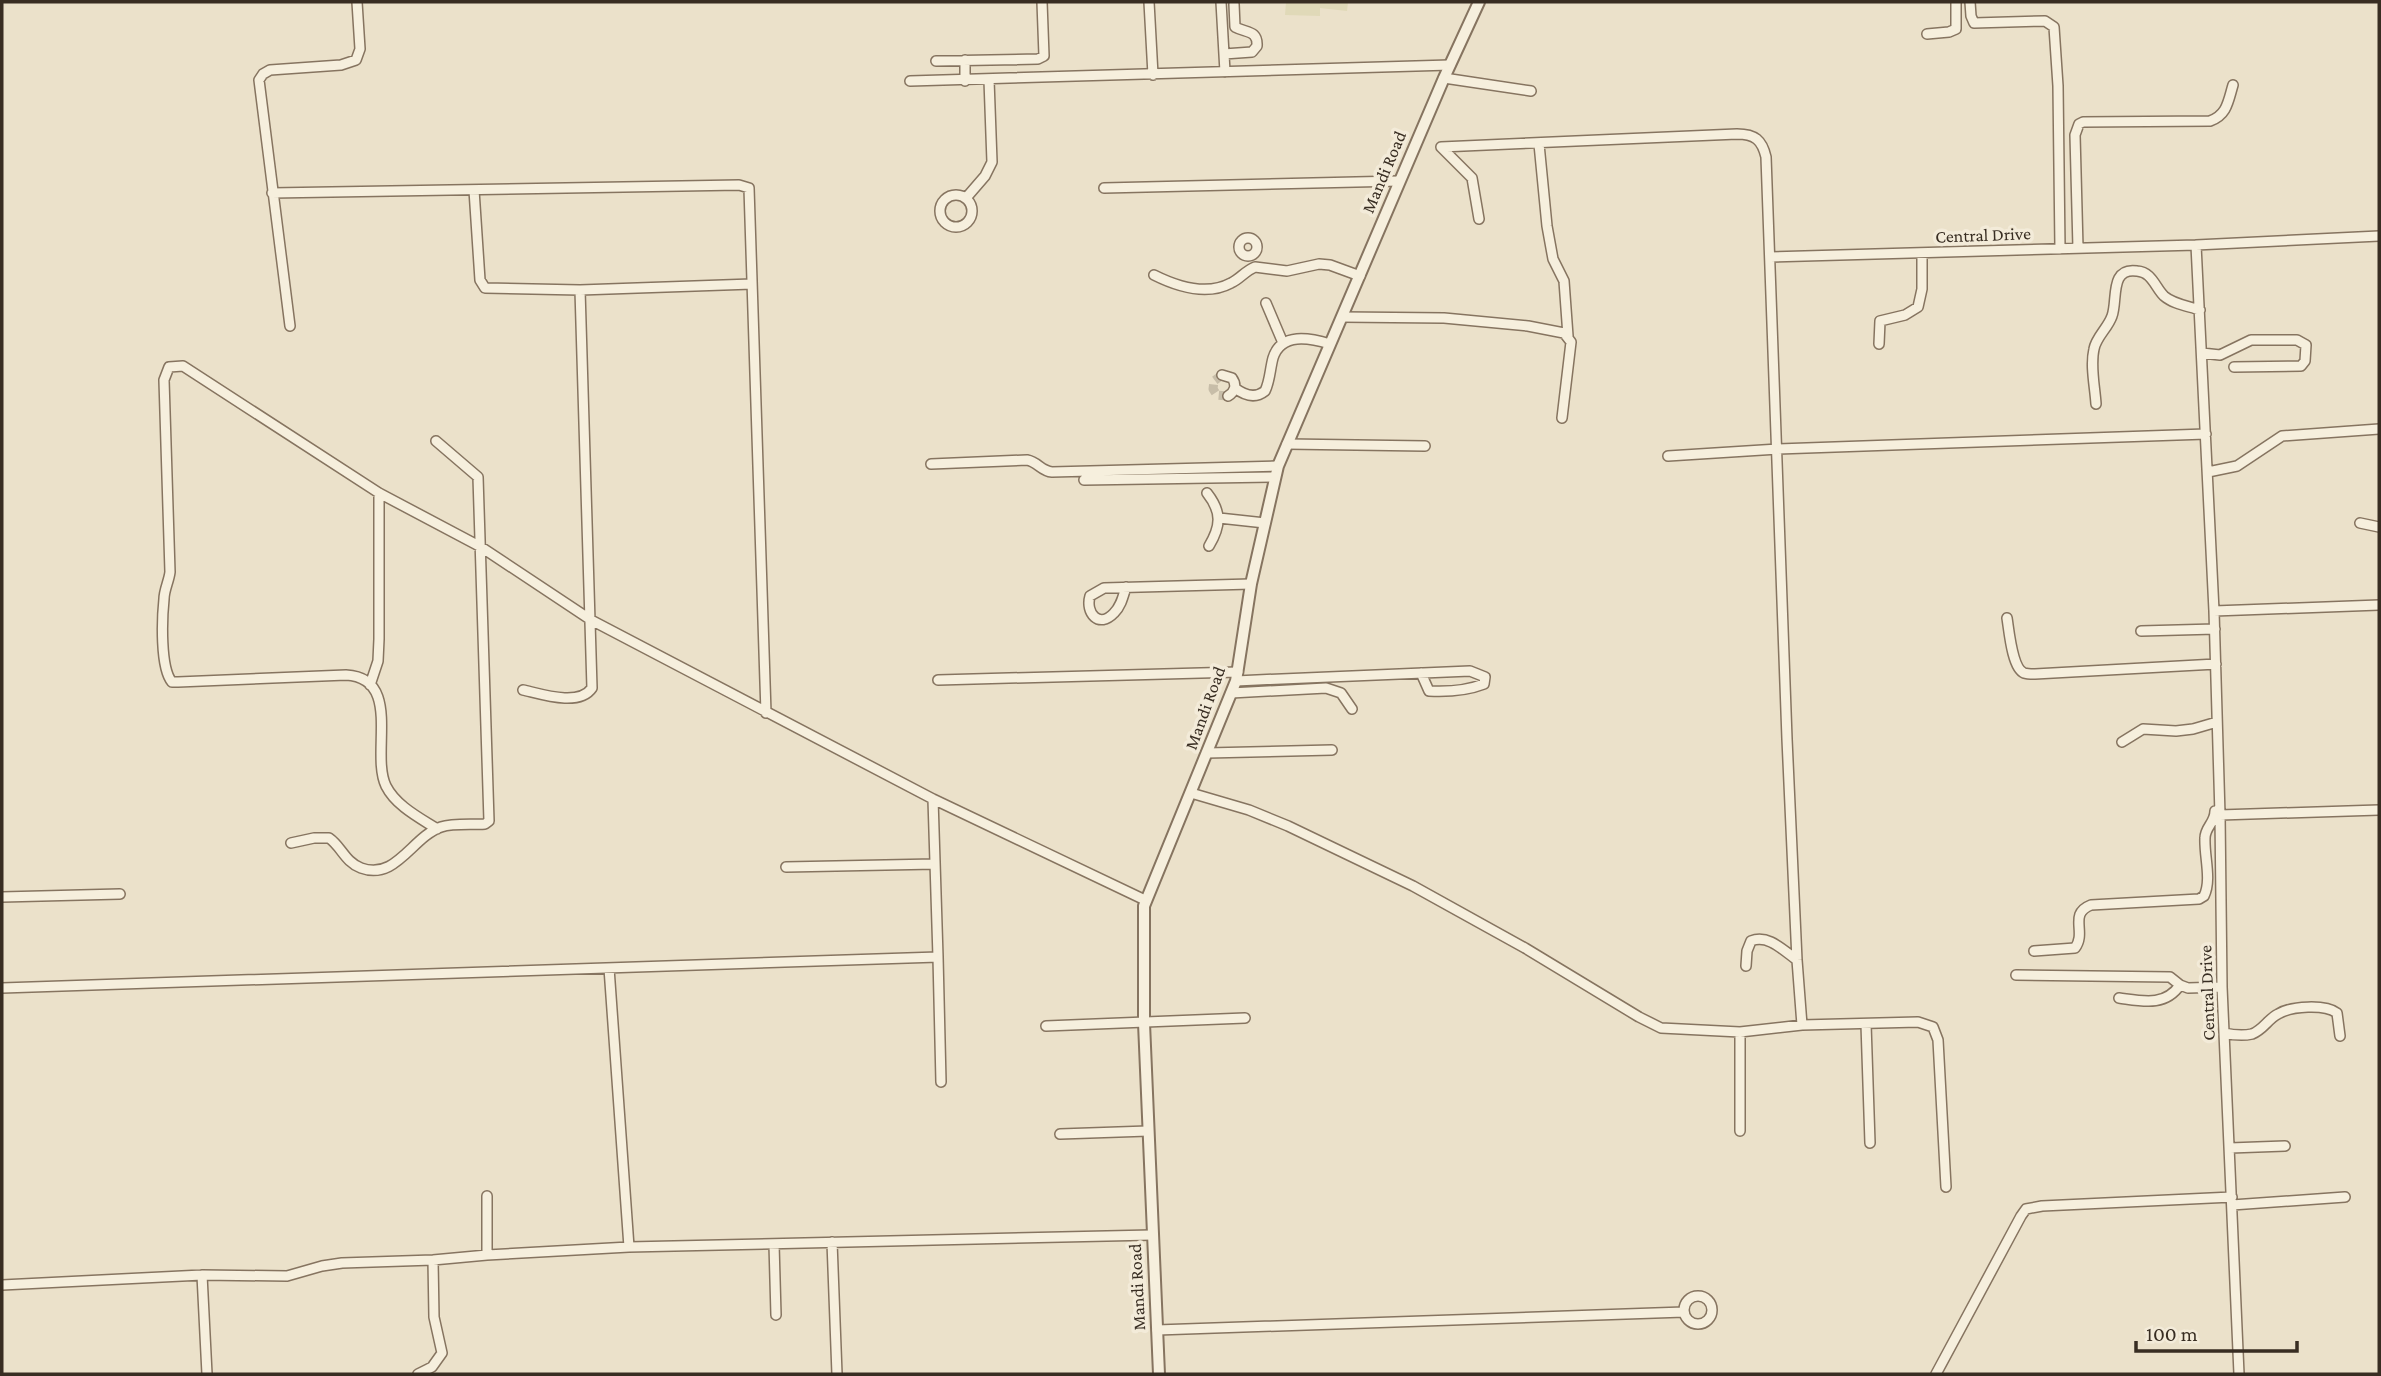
<svg xmlns="http://www.w3.org/2000/svg" width="2381" height="1376" viewBox="0 0 2381 1376" font-family="'Crimson Pro',serif">
<style>
.farmland{fill:#e0d9b8}
.lines{fill:none;stroke-linecap:round;stroke-linejoin:round}
.minor-tunnel{stroke:#c7bda8;stroke-width:9;stroke-dasharray:9 4.5;stroke-linecap:butt}
.minor-casing{stroke:#867460;stroke-width:12}
.tertiary-casing{stroke:#867460;stroke-width:14}
.minor{stroke:#f6efdd;stroke-width:9}
.tertiary{stroke:#f6efdd;stroke-width:10}
.labels{text-anchor:middle;stroke-width:7;stroke-linejoin:round;paint-order:stroke}
.street-label{font-size:18px;fill:#382d22;stroke:#f3ebd9}
</style>
<rect width="100%" height="100%" fill="#ebe1ca"/>
<path class="farmland" d="M1286 2H1348L1347 11 1320 8V16L1285 15Z"/>
<g class="lines">
<path class="minor-tunnel" d="M1222 375 1214 381 1213 389 1217 395 1228 396"/>
<defs>
<path id="minor" d="M1149 2 1153 75
M1221 2 1225 72
M1970 2 1971 16 1974 23 2045 21 2054 27 2058 86 2060 249
M1927 34 1949 32 1956 29V2
M1224 54 1252 52 1257 46C1258 30 1246 33 1235 27L1234 4
M965 60V81
M936 61 1038 59 1044 56 1042 2
M1444 78 1531 91
M910 81 1450 65
M1539 144 1547 226 1553 259 1564 281 1568 336
M1441 147 1737 134C1755 134 1762 140 1766 157L1787 739 1797 960 1802 1025
M1441 147 1472 178 1479 219
M1104 188 1399 181
M474 190 480 280 485 288 580 290 752 284
M272 193 739 185 749 188 766 713
M940 211a16 16 0 1 1 32 0a16 16 0 1 1-32 0Z
M966 198 985 176 992 162 989 80
M1239 247a9 9 0 1 1 18 0a9 9 0 1 1-18 0Z
M2196 245 2214 611 2220 815 2222 987 2239 1374
M2078 248 2075 135 2079 124 2083 122 2210 121C2227 115 2228 102 2233 85
M1770 257 2196 245 2379 236
M1154 275C1176 286 1207 296 1231 283 1240 279 1245 271 1255 267L1287 271 1319 264 1330 265 1360 276
M1266 303 1283 343
M1342 317 1444 318 1528 326 1564 333 1571 342 1562 418
M290 326 259 80 263 74 270 70 341 65 356 60 360 49 357 2
M1879 344 1880 321 1905 315 1918 307 1922 289V253
M2202 353 2220 355 2251 340H2297L2306 345 2305 361 2301 366 2234 367
M1222 375 1232 378C1237 385 1235 392 1228 396
M1235 388C1244 395 1255 399 1265 391 1270 381 1270 369 1273 358 1281 332 1310 338 1330 344
M2096 404C2095 387 2090 366 2094 349 2096 337 2108 328 2112 316 2118 300 2109 267 2137 271 2152 272 2155 287 2164 296 2173 304 2188 306 2200 310
M1287 444 1425 446
M1668 456 1778 449 2206 434
M931 464 1027 460C1038 462 1041 471 1052 472L1278 466
M2208 472 2237 466 2282 436 2379 429
M1084 480 1275 477
M1207 493C1222 512 1221 526 1209 546
M1219 518 1265 523
M2360 523 2379 527
M1126 587C1123 597 1121 606 1114 613 1099 629 1085 613 1090 596L1104 588 1251 584
M2214 611 2379 605
M2007 618C2009 630 2012 668 2024 673 2027 674 2031 674 2035 674L2216 664
M2141 631 2215 629
M938 680 1238 672
M1236 681 1257 680 1470 671 1485 677 1484 684C1466 691 1449 692 1429 691L1421 673
M370 685 378 661 379 639V493
M523 690C541 694 579 707 592 688L580 290
M1231 693 1326 688 1341 693 1352 709
M2122 742 2143 729 2176 731 2193 729 2217 722
M1207 753 1332 750
M1191 793 1249 810 1288 826 1413 886 1525 948 1639 1017 1661 1028 1740 1032 1802 1025 1918 1022 1933 1027 1938 1040 1946 1187
M2220 815 2379 810
M437 829C420 818 396 806 386 786 370 753 403 678 346 675L178 682H172C160 668 162 618 164 599 164 590 169 581 170 572L164 380 169 367 183 366 379 493 481 547 591 620 933 799 1145 900
M291 843 314 838H329C341 846 345 862 361 868 396 881 412 837 441 827 453 823 471 825 485 824L489 821 478 477 436 441
M786 867 935 864
M2 897 120 894
M2034 951 2075 948C2087 932 2068 914 2091 905L2199 899 2204 896C2212 880 2204 856 2205 838 2205 827 2215 823 2215 811
M938 957 941 1082
M1746 966 1747 951 1751 941C1768 934 1783 950 1797 960
M609 968 629 1247
M2016 975 2170 977 2180 985 2188 988 2222 987
M2 988 938 957 933 799
M2119 998C2142 1001 2165 1007 2180 985
M1866 1024 1870 1143
M1046 1026 1245 1018
M2224 1033C2233 1035 2243 1036 2252 1034 2263 1030 2268 1019 2278 1014 2291 1006 2325 1004 2337 1013L2340 1036
M1740 1131V1032
M1060 1134 1148 1131
M2230 1148 2285 1146
M487 1196V1255
M2232 1205 2345 1197
M832 1242 837 1374
M774 1244 776 1315
M202 1275 207 1374
M2 1285 202 1275 287 1276 322 1266 342 1263 433 1260 487 1255 629 1247 1152 1235
M1684 1310a14 14 0 1 1 28 0a14 14 0 1 1-28 0Z
M1157 1330 1684 1312
M418 1374 432 1367 442 1353 434 1317 433 1260
M1936 1374 2021 1216 2026 1209 2042 1206 2232 1197"/>
<path id="tertiary" d="M1159 1374 1144 1023V906L1236 681 1251 584 1278 466 1444 78 1479 2"/>
</defs>
<use href="#minor" class="minor-casing"/>
<use href="#tertiary" class="tertiary-casing"/>
<use href="#minor" class="minor"/>
<use href="#tertiary" class="tertiary"/>
</g>
<g class="labels">
<g class="street-label">
<text transform="translate(1384 172) rotate(-67)" y="6">Mandi Road</text>
<text transform="translate(1983 235) rotate(-2)" y="6">Central Drive</text>
<text transform="translate(1205 708) rotate(-70)" y="6">Mandi Road</text>
<text transform="translate(2207 993) rotate(-92)" y="6">Central Drive</text>
<text transform="translate(1137 1287) rotate(-93)" y="6">Mandi Road</text>
</g>
</g>
<rect width="2381" height="1376" fill="none" stroke="#382d22" stroke-width="7"/>
<path d="M2136 1341v10h161v-10" fill="none" stroke="#382d22" stroke-width="3.5"/>
<text x="2146" y="1341" font-size="21" fill="#382d22" stroke="#f3ebd9" stroke-width="5" paint-order="stroke">100 m</text>
</svg>
